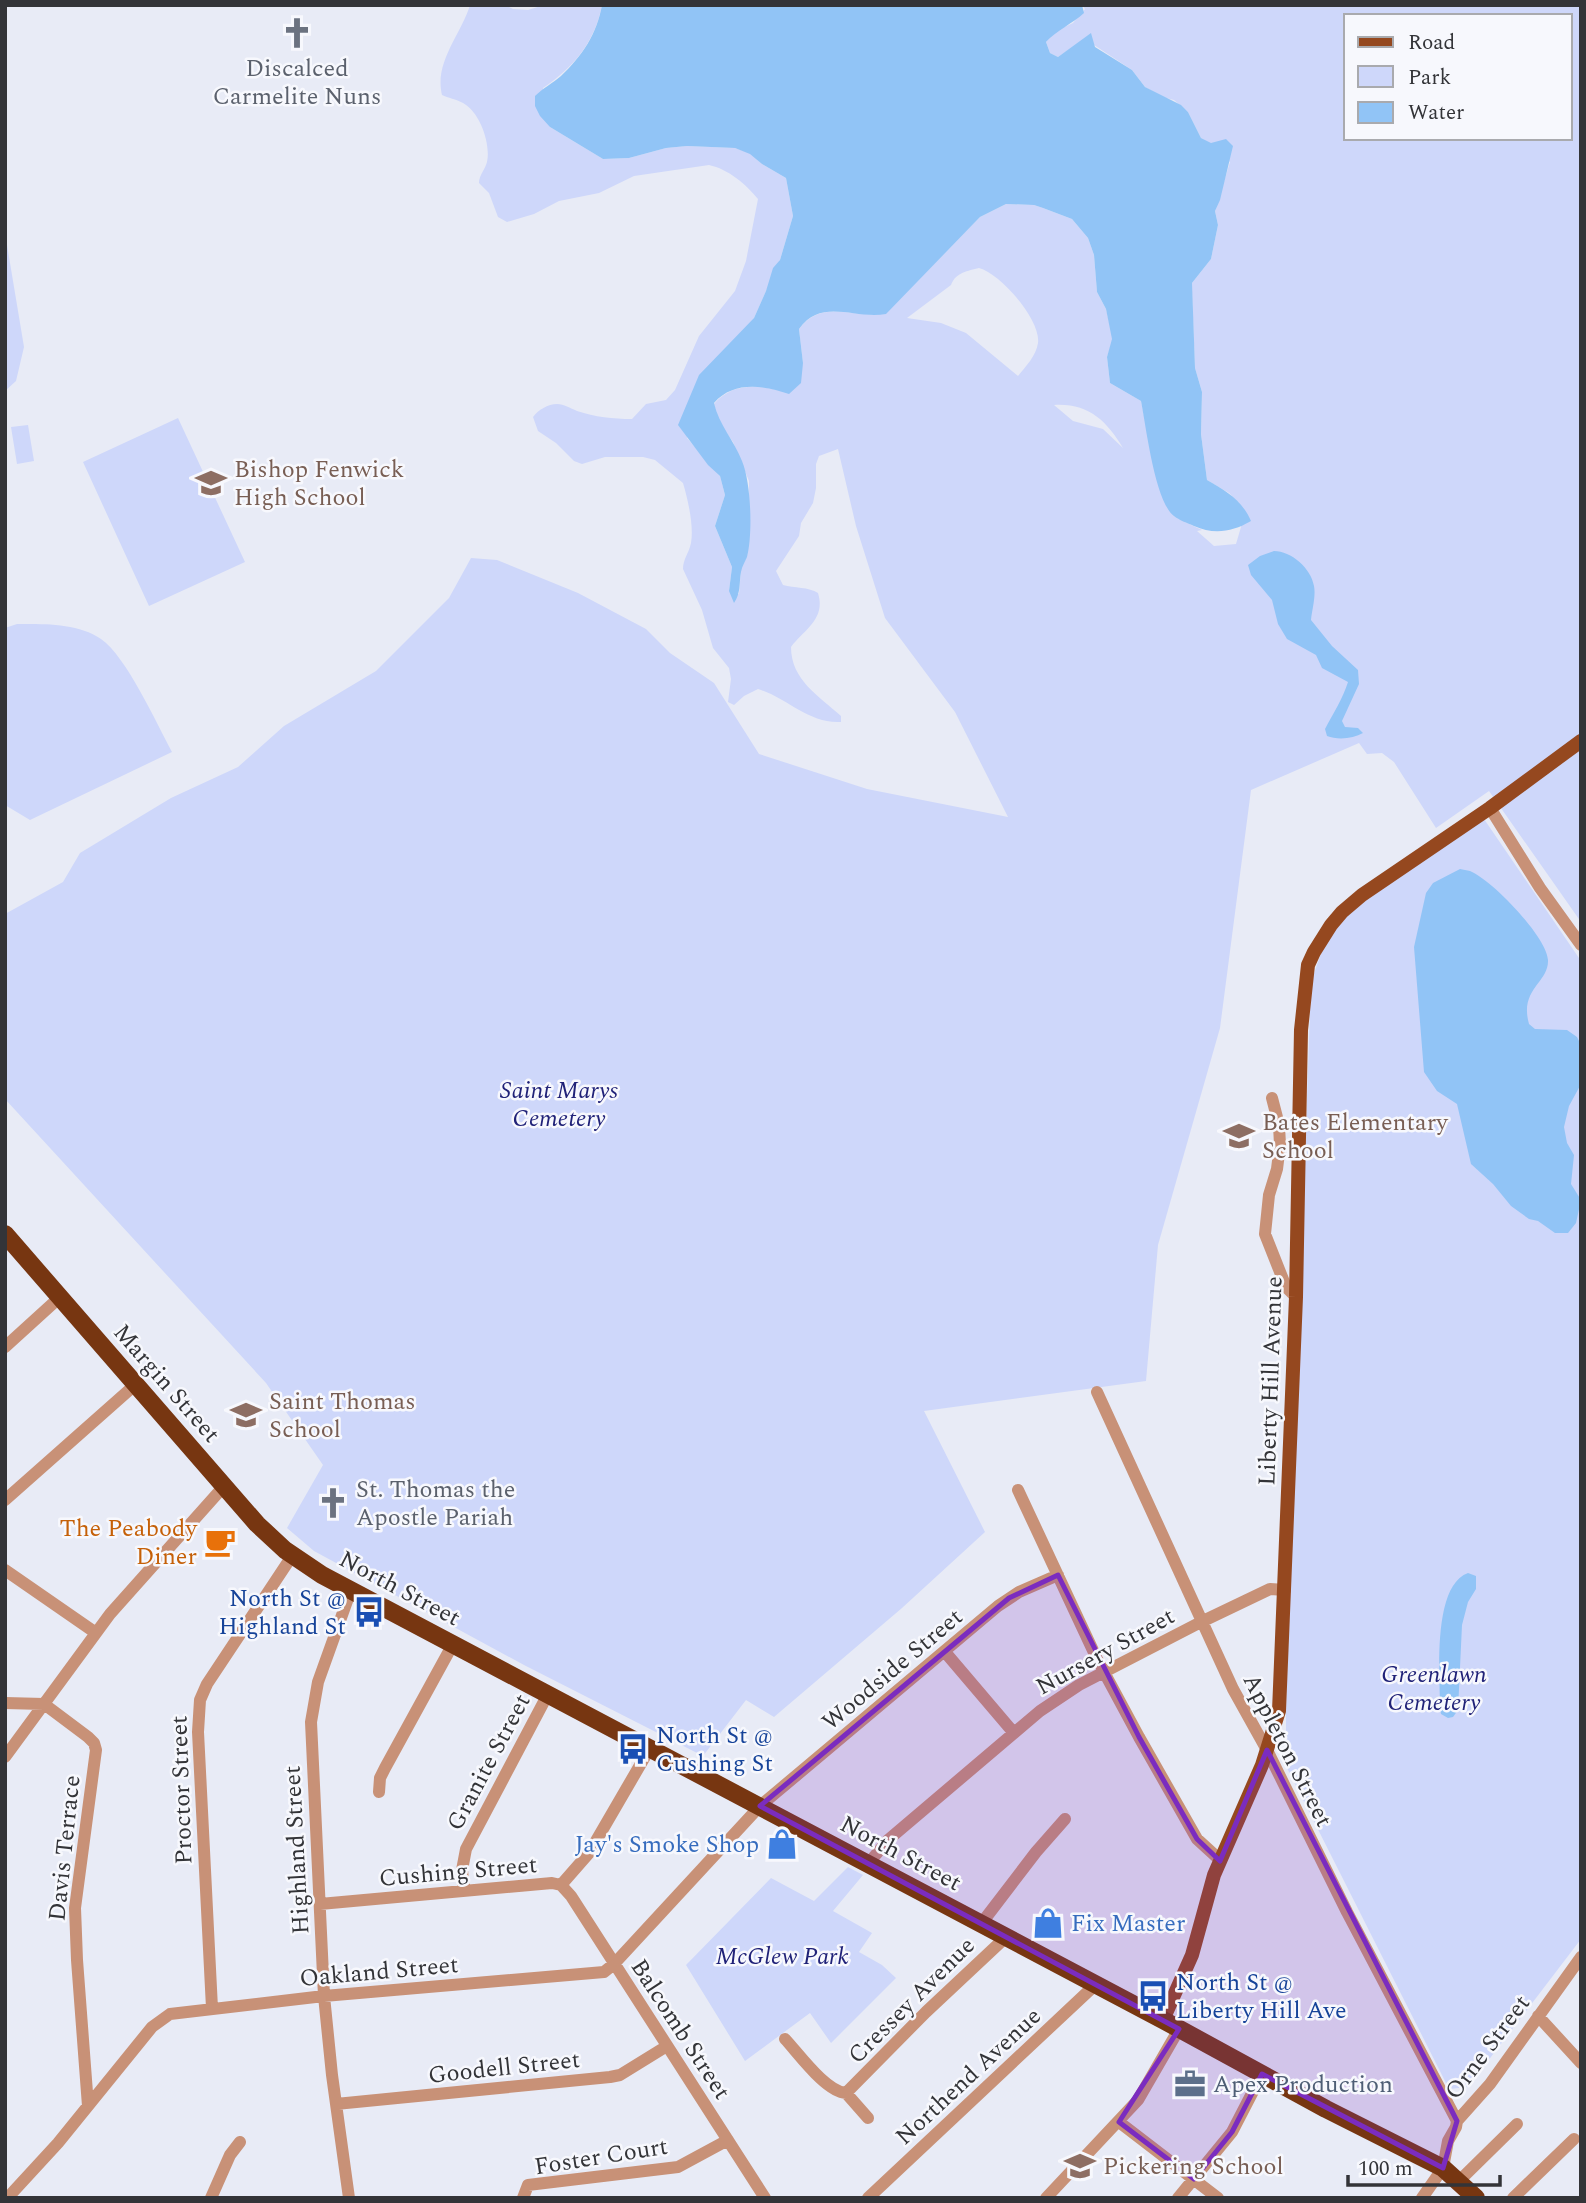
<svg xmlns="http://www.w3.org/2000/svg" width="1586" height="2203" viewBox="0 0 1586 2203" font-family="Spectral,serif">
<style>
.green{fill:#ced7fa;fill-rule:evenodd}
.water{fill:#91c4f6}
.lines{fill:none;stroke-linecap:round;stroke-linejoin:round}
.minor{stroke:#c89177;stroke-width:12}
.major{stroke:#95481f;stroke-width:14}
.highway{stroke:#773611;stroke-width:18}
.marked{fill:#7b2cbf;fill-opacity:0.2;stroke:#7b2cbf;stroke-width:5;stroke-linejoin:round}
.labels{text-anchor:middle;stroke-width:5;stroke-linejoin:round;paint-order:stroke}
.worship-label{font-size:24px;fill:#5b616d;stroke:#f7f8fd}
.education-label{font-size:24px;fill:#785e54;stroke:#f7f8fd;text-anchor:start}
.park-label{font-size:24px;font-style:italic;fill:#202278;stroke:#f7f8fd}
.street-label{font-size:24px;fill:#333438;stroke:#f7f8fd}
.food-label{font-size:24px;fill:#c56008;stroke:#f7f8fd;text-anchor:end}
.transit-label{font-size:24px;fill:#164399;stroke:#f7f8fd;text-anchor:start}
.shop-label{font-size:24px;fill:#366cbe;stroke:#f7f8fd;text-anchor:end}
.service-label{font-size:24px;fill:#4e5e75;stroke:#f7f8fd;text-anchor:start}
</style>
<rect width="100%" height="100%" fill="#e8ebf6"/>
<path class="green" d="M470 5H505L513 9 528 10 544 5H602C595 42 573 68 543 88L550 127 603 159 629 158 666 148 687 146 735 148 750 153 762 164 786 178 793 216 780 260 754 318 687 438 720 476 725 495 715 526 732 567 729 591 739 594 741 569 747 556 749 540V481L733 442 719 422 714 404C733 381 762 385 789 393L803 363 799 329C823 297 855 320 886 313L980 217 1006 204 1034 205 1043 208 1072 219 1088 238 1094 255 1097 292 1106 309 1113 339 1107 357 1110 383 1141 401 1147 430 1185 522 1202 530 1197 531 1214 546 1236 544 1241 527 1239 503 1229 493 1207 480 1201 434 1202 392 1195 368 1192 293V283L1211 259 1218 225 1215 211 1230 162 1211 144 1201 138 1188 112 1174 100 1162 97 1145 87 1132 70 1085 39 1058 57 1050 53 1046 42 1056 31 1073 23 1085 9 1082 5H1581V922L1489 791 1436 828 1394 762 1382 753 1367 754 1359 743 1251 790 1220 1028 1158 1245 1146 1381 924 1411 985 1532 902 1608 774 1717 746 1700 703 1756 524 1665 314 1551 287 1528 323 1465 266 1383 5 1099V914L63 882 80 853 171 798 238 767 284 726 376 671 449 598 471 558 497 560 578 593 646 629 670 653 714 683 759 754 867 789 1008 817 955 712 885 618 856 526 838 449 819 456 816 464V488L813 503 801 523 799 536 776 571 783 585C794 588 809 587 818 593 826 619 805 629 791 647 791 680 819 696 841 716V722C809 724 787 698 758 689L744 696 734 705 728 702 731 679 729 668 713 648 702 610 683 569C683 559 689 553 691 543 694 526 688 500 683 483L655 460 643 457H605L582 464 574 461 556 443 538 431 533 417C538 410 548 404 557 404 564 404 570 408 577 411 595 417 613 419 632 419L646 404 666 400 675 390 699 336 735 291 746 261 758 199C746 184 728 169 709 165L634 176 599 193 559 201 534 214 507 222 498 217 489 193 479 183C479 175 485 170 487 162 491 144 480 112 463 103 456 99 448 98 442 95 434 62 461 35 470 5ZM1346 16H1570V138H1346ZM979 268C1001 274 1041 320 1038 343 1036 356 1026 366 1018 376L966 333 941 323 907 318 951 285C956 272 968 271 979 268ZM1054 405C1088 403 1106 420 1123 448L1103 429 1073 421Z
M5 233 24 347 16 381 5 391Z
M178 418 245 562 149 606 83 462Z
M28 425 34 461 17 464 11 427Z
M17 624C44 624 78 623 101 639 126 656 157 724 172 752L30 820 5 805V628Z
M1484 819 1581 961V1939L1468 2087 1449 2089 1286 1766V1710L1311 982 1325 942 1351 910Z
M848 1867 863 1875 833 1911 872 1933 859 1952 882 1965 896 1978 831 2043 810 2013 745 2061 686 1965 771 1878 814 1901Z"/>
<path class="water" d="M602 5H1082L1084 13C1072 24 1057 30 1046 42L1050 53 1058 57 1091 33 1095 47 1132 70 1145 87 1181 105 1188 112 1201 138 1211 143 1226 139 1233 146 1220 200 1215 211 1218 225 1211 259 1192 283 1195 368 1202 392 1201 434 1207 480C1226 491 1242 500 1251 521 1232 532 1214 535 1194 526 1187 523 1179 520 1174 516 1155 502 1146 426 1141 401L1110 383 1107 357 1112 339 1106 309 1097 292 1094 255 1088 238 1072 219 1043 208 1034 205 1006 204 980 217 886 314C855 320 822 297 799 329L803 363 801 383 789 394C763 385 733 381 714 403 719 425 734 440 742 461 751 482 753 534 747 557 745 562 742 566 741 572 739 583 741 593 734 603L729 591 732 567 715 526 725 495 720 476 708 465 678 425 699 375 754 318 766 291 773 268 780 260 793 216 786 178 762 164 750 154 735 148 687 146 666 148 629 158 603 159 550 127 540 116 535 106V96C543 88 553 83 561 76 582 56 597 34 602 5Z
M1274 551C1291 551 1311 568 1314 586 1316 596 1312 610 1311 620L1332 646 1358 670 1359 684 1342 721 1345 727 1358 728 1363 733C1353 739 1337 740 1327 736L1325 729C1333 714 1343 698 1348 682L1322 668 1316 655 1287 639 1278 624 1272 600 1251 575 1248 565 1260 556Z
M1460 869C1463 870 1467 870 1470 871 1492 880 1547 937 1548 960 1549 983 1519 989 1529 1024L1535 1029 1567 1030 1577 1037 1581 1045V1084L1569 1106 1564 1127 1567 1143 1574 1155 1571 1184 1581 1200 1576 1223 1568 1233H1555L1538 1221 1529 1219 1511 1206 1493 1184 1471 1164 1457 1104 1437 1091 1424 1072 1414 947 1426 893 1433 883Z
M1468 1573 1476 1576V1589L1468 1602 1462 1625 1458 1710 1453 1717 1448 1718 1441 1714 1440 1707C1440 1676 1432 1586 1468 1573Z"/>
<g class="lines">
<path class="minor" d="M1490 808 1540 888 1581 945
M1272 1098 1279 1125 1280 1145 1277 1169 1269 1195 1265 1234 1286 1287 1296 1297
M5 1347 60 1297
M1097 1392 1233 1689 1267 1750 1347 1912 1457 2121
M1018 1490 1097 1659 1139 1737 1197 1839 1220 1860
M5 1500 136 1384
M5 1570 96 1633
M945 1652 1014 1733
M5 1703 44 1704 88 1737 94 1743 96 1750 75 1908 77 1960 88 2106
M5 1757 110 1614 225 1485
M379 1792 380 1778 385 1768 453 1644
M868 1864 888 1840 1040 1711 1079 1685 1201 1622 1270 1589 1285 1590
M561 1885 571 1896 765 2198
M464 1891 462 1870 466 1849 548 1694
M320 1904 552 1883 561 1885 589 1853 650 1748
M981 1924 1036 1852 1065 1819
M212 2008 198 1732 200 1700 207 1684 292 1556
M1538 2016 1581 2063
M785 2039C799 2054 826 2092 846 2093L868 2118
M846 2093 926 2012 1006 1937
M336 2104 610 2077 620 2075 667 2046
M1119 2122 1218 2198
M1458 2182 1517 2124
M12 2193 58 2143 152 2027 170 2014 324 1996 604 1972 614 1964 760 1806 998 1606 1019 1592 1058 1575
M211 2198 230 2155 240 2142
M349 2198 332 2075 324 1996 311 1722 318 1682 351 1590
M523 2198 528 2185 678 2167 728 2140
M868 2198 1095 1985
M1046 2198 1138 2100 1179 2029
M1178 2198 1232 2132 1262 2074
M1422 2198 1443 2168 1448 2141 1456 2127 1457 2121 1490 2084 1581 1957
M1513 2198 1574 2139"/>
<path class="major" d="M1163 2020 1192 1955 1214 1875 1262 1765 1279 1711 1296 1297 1301 1030 1308 965 1314 952 1331 925 1342 912 1362 895 1490 808 1581 741"/>
<path class="highway" d="M5 1234 257 1524 285 1550 322 1575 1163 2020 1326 2109 1443 2168 1476 2198"/>
</g>
<path class="marked" d="M1058 1575 1139 1737 1197 1839 1220 1861 1267 1750 1457 2121 1443 2168 1262 2074 1232 2132 1194 2179 1119 2122 1179 2029 760 1806 1009 1598Z"/>
<defs>
<symbol id="church-bare" viewBox="-9 -9 18 18"><path d="M-1.2-6h2.4v3.5h3.3v2.4h-3.3V6h-2.4V-.1h-3.3v-2.4h3.3Z" fill="#6b7280" stroke="#f7f8fd" stroke-width="2.5" paint-order="stroke"/></symbol>
<symbol id="school-bare" viewBox="-9 -9 18 18"><path d="M0-5L7-2L0 1L-7-2ZM-4 1L0 2.5L4 1V4Q0 6-4 4Z" fill="#8d6e63" stroke="#f7f8fd" stroke-width="2.5" paint-order="stroke"/></symbol>
<symbol id="cafe-bare" viewBox="-9 -9 18 18"><path d="M-5.5-4.5H6V0H3Q3 3.5 0 3.5H-2.5Q-5.5 3.5-5.5 0ZM3-3.2v2h1.7v-2ZM-6 4.5H4V6H-6Z" fill="#e8710a" stroke="#f7f8fd" stroke-width="2.5" paint-order="stroke"/></symbol>
<symbol id="bus-bare" viewBox="-9 -9 18 18"><path d="M-5-6H5V4H4V6H2V4H-2V6H-4V4H-5ZM-3.5-4V0h7V-4ZM-3.5 1.2v1.5H-2V1.2ZM2 1.2v1.5H3.5V1.2Z" fill="#1a4fb4" stroke="#f7f8fd" stroke-width="2.5" paint-order="stroke"/></symbol>
<symbol id="shop-bare" viewBox="-9 -9 18 18"><path d="M-5-2.5h2.3a2.7 3.5 0 0 1 5.4 0H5L5.5 6h-11ZM-1.5-2.5h3a1.5 2.3 0 0 0-3 0Z" fill="#3f7fe0" stroke="#f7f8fd" stroke-width="2.5" paint-order="stroke"/></symbol>
<symbol id="office-bare" viewBox="-9 -9 18 18"><path d="M-6-3h4V-5.5h4V-3h4V5H-6ZM-1-4.5V-3h2v-1.5ZM-6 0V1H6V0Z" fill="#5c6f8a" stroke="#f7f8fd" stroke-width="2.5" paint-order="stroke"/></symbol>
</defs>
<g fill-rule="evenodd">
<use href="#church-bare" x="275" y="11" width="44" height="44"/>
<use href="#school-bare" x="189" y="461" width="44" height="44"/>
<use href="#school-bare" x="1217" y="1114" width="44" height="44"/>
<use href="#school-bare" x="224" y="1393" width="44" height="44"/>
<use href="#church-bare" x="311" y="1481" width="44" height="44"/>
<use href="#cafe-bare" x="198" y="1520" width="44" height="44"/>
<use href="#bus-bare" x="347" y="1590" width="44" height="44"/>
<use href="#bus-bare" x="611" y="1727" width="44" height="44"/>
<use href="#shop-bare" x="760" y="1822" width="44" height="44"/>
<use href="#shop-bare" x="1026" y="1901" width="44" height="44"/>
<use href="#bus-bare" x="1131" y="1974" width="44" height="44"/>
<use href="#office-bare" x="1168" y="2062" width="44" height="44"/>
<use href="#school-bare" x="1058" y="2144" width="44" height="44"/>
</g>
<g class="labels">
<g class="worship-label">
<text x="297" y="76">Discalced<tspan x="297" dy="28">Carmelite Nuns</tspan></text>
<text x="356" y="1497" text-anchor="start">St. Thomas the<tspan x="356" dy="28">Apostle Pariah</tspan></text>
</g>
<g class="education-label">
<text x="234" y="477">Bishop Fenwick<tspan x="234" dy="28">High School</tspan></text>
<text x="1262" y="1130">Bates Elementary<tspan x="1262" dy="28">School</tspan></text>
<text x="269" y="1409">Saint Thomas<tspan x="269" dy="28">School</tspan></text>
<text x="1103" y="2174">Pickering School</text>
</g>
<g class="park-label">
<text x="559" y="1098">Saint Marys<tspan x="559" dy="28">Cemetery</tspan></text>
<text x="1434" y="1682">Greenlawn<tspan x="1434" dy="28">Cemetery</tspan></text>
<text x="782" y="1964">McGlew Park</text>
</g>
<g class="street-label">
<text transform="translate(1270 1381) rotate(-88)" y="8">Liberty Hill Avenue</text>
<text transform="translate(167 1383) rotate(49)" y="8">Margin Street</text>
<text transform="translate(400 1588) rotate(28)" y="8">North Street</text>
<text transform="translate(1105 1651) rotate(-29)" y="8">Nursery Street</text>
<text transform="translate(892 1669) rotate(-40)" y="8">Woodside Street</text>
<text transform="translate(1288 1750) rotate(63)" y="8">Appleton Street</text>
<text transform="translate(488 1762) rotate(-62)" y="8">Granite Street</text>
<text transform="translate(181 1790) rotate(-92)" y="8">Proctor Street</text>
<text transform="translate(64 1848) rotate(-84)" y="8">Davis Terrace</text>
<text transform="translate(296 1850) rotate(-93)" y="8">Highland Street</text>
<text transform="translate(901 1853) rotate(28)" y="8">North Street</text>
<text transform="translate(458 1871) rotate(-5)" y="8">Cushing Street</text>
<text transform="translate(379 1971) rotate(-5)" y="8">Oakland Street</text>
<text transform="translate(911 2000) rotate(-45)" y="8">Cressey Avenue</text>
<text transform="translate(681 2029) rotate(57)" y="8">Balcomb Street</text>
<text transform="translate(1487 2047) rotate(-53)" y="8">Orne Street</text>
<text transform="translate(504 2067) rotate(-6)" y="8">Goodell Street</text>
<text transform="translate(968 2076) rotate(-43)" y="8">Northend Avenue</text>
<text transform="translate(601 2156) rotate(-9)" y="8">Foster Court</text>
</g>
<g class="food-label">
<text x="197" y="1536">The Peabody<tspan x="197" dy="28">Diner</tspan></text>
</g>
<g class="transit-label">
<text x="346" y="1606" text-anchor="end">North St @<tspan x="346" dy="28">Highland St</tspan></text>
<text x="656" y="1743">North St @<tspan x="656" dy="28">Cushing St</tspan></text>
<text x="1176" y="1990">North St @<tspan x="1176" dy="28">Liberty Hill Ave</tspan></text>
</g>
<g class="shop-label">
<text x="759" y="1852">Jay's Smoke Shop</text>
<text x="1071" y="1931" text-anchor="start">Fix Master</text>
</g>
<g class="service-label">
<text x="1213" y="2092">Apex Production</text>
</g>
</g>
<rect width="1586" height="2203" fill="none" stroke="#333438" stroke-width="14"/>
<rect x="1344" y="14" width="228" height="126" fill="#f7f8fd" stroke="#a9aaae" stroke-width="2"/>
<rect x="1358" y="37" width="35" height="10" fill="#95481f" stroke="#a9aaae" stroke-width="2"/>
<text x="1408" y="49" font-size="21" fill="#333438">Road</text>
<rect x="1358" y="66" width="35" height="21" fill="#ced7fa" stroke="#a9aaae" stroke-width="2"/>
<text x="1408" y="84" font-size="21" fill="#333438">Park</text>
<rect x="1358" y="102" width="35" height="21" fill="#91c4f6" stroke="#a9aaae" stroke-width="2"/>
<text x="1408" y="119" font-size="21" fill="#333438">Water</text>
<path d="M1348 2175v10h152v-10" fill="none" stroke="#333438" stroke-width="3.5"/>
<text x="1358" y="2175" font-size="21" fill="#333438" stroke="#f7f8fd" stroke-width="5" paint-order="stroke">100 m</text>
</svg>
